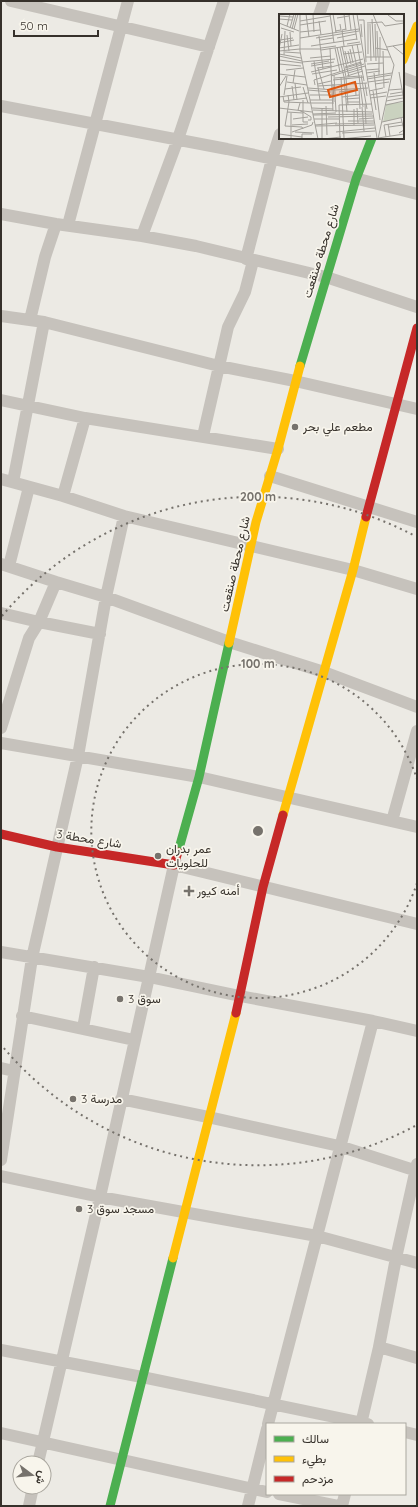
<svg xmlns="http://www.w3.org/2000/svg" width="418" height="1507" viewBox="0 0 418 1507" font-family="Quicksand,Vazirmatn,sans-serif">
<style>
.lines{fill:none;stroke-linecap:round;stroke-linejoin:round}
.street{stroke:#c6c2bc;stroke-width:12}
.fast{stroke:#4caf50;stroke-width:9}
.slow{stroke:#ffc107;stroke-width:9}
.jam{stroke:#c62828;stroke-width:9}
.ring{fill:none;stroke:#76726c;stroke-width:2;stroke-dasharray:2 4}
.poi-dot{fill:#76726c;stroke:#f8f5ec;stroke-width:1.5}
.labels{text-anchor:middle;stroke-width:3.5;stroke-linejoin:round;paint-order:stroke}
.street-label{font-size:12px;fill:#36312b;stroke:#f8f5ec}
.poi-label{font-size:12px;fill:#36312b;stroke:#f8f5ec;text-anchor:start}
.inset-road{fill:none;stroke:#a3a09a;stroke-width:1}
.view{fill:#df570e;fill-opacity:0.15;stroke:#df570e;stroke-width:2}
.inset-edge{fill:none;stroke:#36312b;stroke-width:2}
.centre{fill:#76726c;stroke:#f8f5ec;stroke-width:2}
.ring-label{font-size:12px;text-anchor:middle;font-weight:bold;fill:#76726c;stroke:#f8f5ec;stroke-width:3.5;stroke-linejoin:round;paint-order:stroke}
</style>
<rect width="100%" height="100%" fill="#eceae4"/>
<g class="lines">
<path class="street" d="M11 1 209 47
M319 15 324 1
M403 78 417 83
M1 106 227 149 315 168 417 194
M1 214 56 224 142 236 196 246 326 277 417 307
M68 225 128 1
M142 236 178 139 224 1
M246 259 272 159 280 134
M1 316 44 322 219 366 295 381 417 409
M30 320 45 257 56 224
M1 400 85 418 278 449
M203 436 228 327 245 292 253 261
M270 476 417 522
M1 479 63 496 124 516 353 570 417 589
M13 482 44 322
M63 496 85 418
M1 564 56 582 106 597 229 642 324 672 417 707
M9 566 29 487
M1 613 39 622 100 634
M1 728 29 638 39 622 56 582
M1 743 199 777 417 827
M392 821 417 731
M1 952 149 977 240 996 373 1021 417 1031
M22 1016 134 1040
M83 1028 94 967
M1 1068 14 1071
M121 1099 208 1117 339 1146 417 1171
M1 1160 32 958 78 756 106 597 124 516
M1 1176 100 1197 317 1236 417 1263
M379 1347 417 1358
M1 1350 142 1377 368 1424
M268 1424 373 1021
M361 1424 379 1347 396 1258 417 1164
M405 1432 417 1435
M1 1433 267 1492
M38 1463 100 1197 174 865 417 924
M279 1494 338 1506
M29 1506 33 1487
M248 1506 267 1429
M342 1506 345 1494"/>
<path class="fast" d="M300 366 356 179 372 138
M178 852 199 777 229 643
M110 1506 173 1258"/>
<path class="slow" d="M403 60 417 26
M229 643 256 522 278 449 300 366
M283 815 353 570 366 517
M173 1258 236 1013"/>
<path class="jam" d="M366 517 417 328
M1 834 57 847 174 865 178 852
M236 1013 263 887 283 815"/>
</g>
<g class="ring">
<path d="M417 883A167 167 0 1 1 417 779"/>
<path d="M415 1126A334 334 0 0 1 2 1046M2 616A334 334 0 0 1 415 536"/>
</g>
<g class="poi-dot">
<circle cx="295" cy="427" r="4"/>
<circle cx="158" cy="856" r="4"/>
<path d="M187 885h4v4h4v4h-4v4h-4v-4h-4v-4h4z"/>
<circle cx="120" cy="999" r="4"/>
<circle cx="73" cy="1099" r="4"/>
<circle cx="79" cy="1209" r="4"/>
</g>
<g class="labels">
<g class="street-label">
<text transform="translate(321 251) rotate(-73)" y="4">شارع محطة صنقعت</text>
<text transform="translate(235 564) rotate(-77)" y="4">شارع محطة صنقعت</text>
<text transform="translate(89 839) rotate(9)" y="4">شارع محطة 3</text>
</g>
<g class="poi-label">
<text x="303" y="431">مطعم علي بحر</text>
<text x="166" y="853">عمر بدران<tspan x="166" dy="14">للحلويات</tspan></text>
<text x="197" y="895">أمنه كيور</text>
<text x="128" y="1003">سوق 3</text>
<text x="81" y="1103">مدرسة 3</text>
<text x="87" y="1213">مسجد سوق 3</text>
</g>
</g>
<g transform="translate(279 14)">
<rect width="125" height="125" fill="#eceae4"/>
<path d="M125 88V103L104 108 107 90Z" fill="#cad2bf"/>
<path class="inset-road" d="M21 0V37L39 125M27 0 30 23M34 0 35 18M51 0 55 29M65 0 67 16M70 0 72 16M74 0 78 26M78 0 98 124M94 0 115 51 99 125M51 1 54 0 57 18M109 1 117 7H125M0 2 14 3M58 4 70 2M0 5 13 6M93 5 95 43M80 6H85L87 48M21 7 51 2M40 7 42 21M0 9 20 17M88 9 103 8 106 12 125 9M82 10 83 23M89 10V40M91 10 92 47M96 10 97 47M21 11 47 7M8 12 11 0M2 14 15 18M11 14 15 0M13 15 17 0M15 15 19 0M56 17 62 16 61 10M98 17 99 43M11 18 12 32M21 18 41 16M8 21 10 37M40 22 44 55M21 24 80 15M37 24 80 17M58 24 77 20M1 26 14 24M41 26 54 24M0 29 15 26M68 30 81 28M78 30 85 67M73 31 80 62M32 32 78 25M63 32 70 63M65 32 63 16 67 15M114 32 125 41M58 33 65 63M61 33 67 63M108 33 125 30M0 34 20 31M42 34 57 32M51 34 54 97M56 34 61 58M96 34 109 36M0 35 3 20M21 35H42M71 35 74 49M42 36 82 30M0 37 21 35M66 37 69 50M69 37 72 50M104 37 105 74M6 38 21 39M0 40 22 44M64 40 83 38M5 41 6 17M0 42 23 47M87 43H112M100 43V61M101 43V23M31 44 52 42M0 46 23 49M35 47 41 86M23 48 56 45M0 50 22 52M32 50 50 47M88 50 104 49M32 52 55 48M66 53 82 48M38 54 53 52M39 54 45 75M66 54 83 49M7 56 24 54M87 56 100 55M32 58 84 45M120 58 125 87M69 59 83 55M87 59 101 57M95 59 101 106M0 60 26 63M33 60 58 56M55 61 57 98M82 61 88 95M52 62 86 52M68 62 84 57M80 62 84 93M62 63 65 124M65 63 68 98M88 63 113 59M56 64 81 62M67 64 69 91M88 65 112 61M54 66 85 63M76 67 77 81M8 68 28 71M89 68 111 65M14 69 16 56M16 69 18 86M86 69 88 82M39 70 52 67M54 70 55 88M96 70 110 68M36 71 35 66 85 50M13 72 15 86M39 72 88 69M0 73 7 62M24 73 29 89M29 74 56 76 89 74M80 74 81 95M6 75 22 73M29 76 52 78M110 76 123 75M90 77 104 74M94 77 97 96M60 78 77 76M111 80 123 78M5 81 8 62M9 81 10 88 6 112 23 113 24 115M31 81H54M91 81 108 78M4 82 5 88 31 89M0 83 29 79M63 83 80 81M109 83 124 81M91 84 107 82M67 85 80 84M24 86V98L32 103V106H29M31 86H53M5 87 28 84M107 87 124 84M68 88H81M21 89 19 96 24 98V108H29M32 89H55M86 90 87 110M60 91 61 125 92 122M60 91 92 90M107 91 125 87M47 92 48 121M83 93 85 117M0 94 33 98M33 94 54 95M78 94 79 109M75 95V111M34 96 93 98M8 98 24 99M34 100 57 99M34 101 93 100M49 103 94 102M14 105 29 103M35 105H60M80 105 94 104M69 107H95M103 108 125 103M56 110 95 109M109 110 111 122M13 111 29 110M36 111 58 109M105 111 123 108M105 111 107 123M36 112 95 111M110 113 124 111M13 118 33 111 34 108M16 118 35 119M57 118 96 114M63 119 96 117M120 119 125 116 122 104M0 120 23 123M99 124 125 120M12 125V99M23 125V120H33M43 125V95M44 125 62 123"/>
<path class="view" d="M76 68 78 76 51 83 49 76Z"/>
<rect width="125" height="125" class="inset-edge"/>
</g>
<circle cx="258" cy="831" r="6" class="centre"/>
<g class="ring-label">
<text x="258" y="501">200 m</text>
<text x="258" y="668">100 m</text>
</g>
<rect width="418" height="1507" fill="none" stroke="#36312b" stroke-width="4"/>
<rect x="266" y="1423" width="140" height="72" fill="#f8f5ec" stroke="#aaa79f"/>
<rect x="274" y="1436" width="20" height="6" fill="#4caf50" stroke="#aaa79f"/>
<text x="302" y="1443" font-size="12" fill="#36312b">سالك</text>
<rect x="274" y="1456" width="20" height="6" fill="#ffc107" stroke="#aaa79f"/>
<text x="302" y="1463" font-size="12" fill="#36312b">بطيء</text>
<rect x="274" y="1476" width="20" height="6" fill="#c62828" stroke="#aaa79f"/>
<text x="302" y="1483" font-size="12" fill="#36312b">مزدحم</text>
<g transform="translate(32 1475) rotate(106)"><circle r="19" fill="#f8f5ec" stroke="#aaa79f"/>
<path d="M0-3L7 15L0 10L-7 15Z" fill="#76726c"/>
<text y="-6" font-size="11" font-weight="bold" text-anchor="middle" fill="#36312b">ش</text>
</g>
<path d="M14 30v6h84v-6" fill="none" stroke="#36312b" stroke-width="2"/>
<text x="20" y="30" font-size="12" fill="#36312b" stroke="#f8f5ec" stroke-width="3" paint-order="stroke">50 m</text>
</svg>
